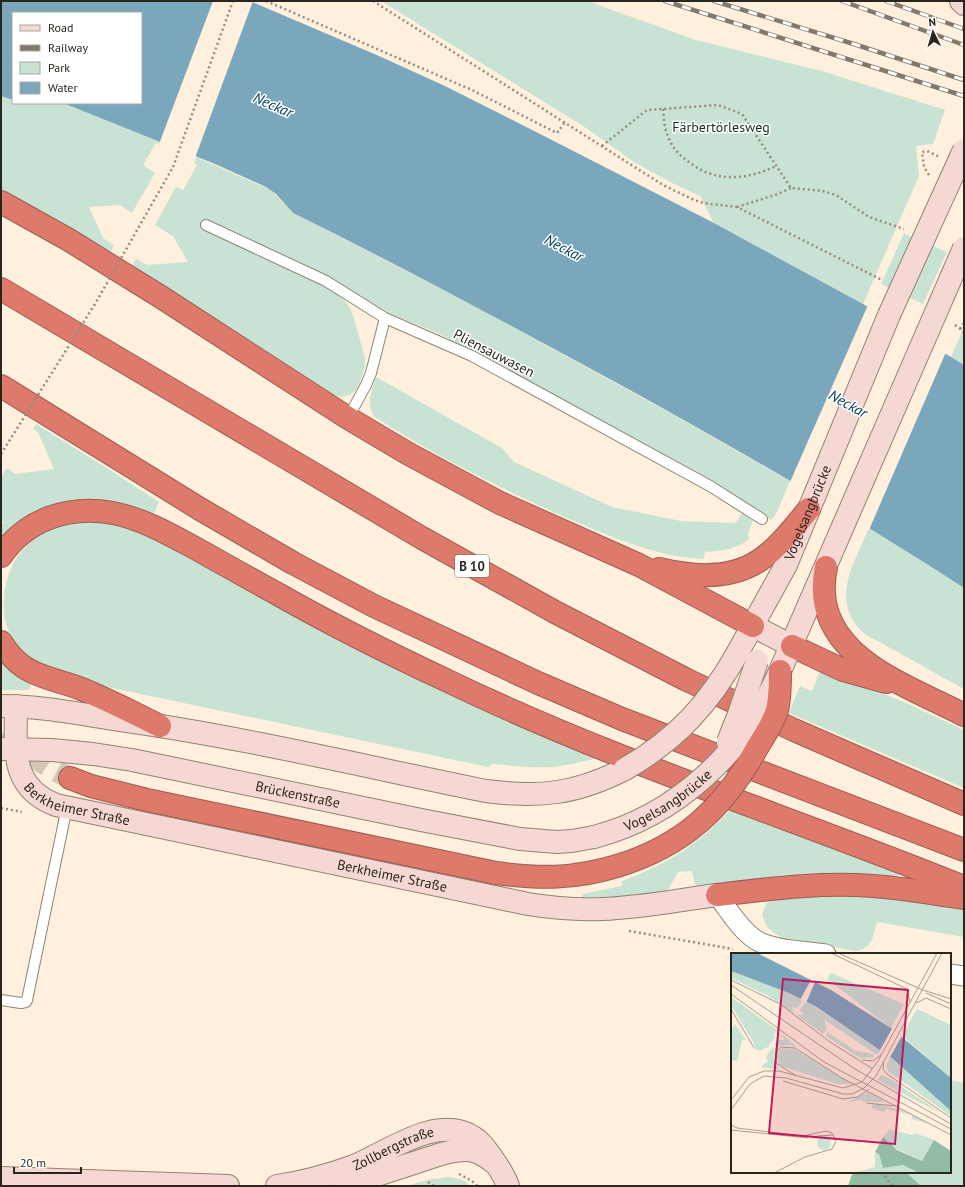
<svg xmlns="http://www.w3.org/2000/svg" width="965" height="1187" viewBox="0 0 965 1187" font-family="'PT Sans',sans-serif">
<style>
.green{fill:#c8e3d3}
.forest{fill:#92bca4}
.water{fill:#7ba7bc}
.pier{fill:#fef0dc}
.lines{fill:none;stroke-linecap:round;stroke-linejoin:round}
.highway-tunnel{stroke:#d4c7b6;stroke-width:22;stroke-dasharray:22 11;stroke-linecap:butt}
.lane-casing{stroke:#8f8371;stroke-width:12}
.street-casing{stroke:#8f8371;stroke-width:21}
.secondary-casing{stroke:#8f8371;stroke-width:24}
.highway-casing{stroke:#9e5c50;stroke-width:24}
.path{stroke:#968c7e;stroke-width:2.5;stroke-dasharray:2 3;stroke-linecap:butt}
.lane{stroke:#fff;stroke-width:10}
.street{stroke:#fff;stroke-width:19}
.secondary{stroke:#f5d7d3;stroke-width:22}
.highway{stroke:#dd7a6c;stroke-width:22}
.rail-casing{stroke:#82796c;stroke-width:4.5}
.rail{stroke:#fff;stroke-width:3;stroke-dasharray:9;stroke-linecap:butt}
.secondary-bridge-casing{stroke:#8f8371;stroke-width:24;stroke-linecap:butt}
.highway-bridge-casing{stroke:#9e5c50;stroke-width:24;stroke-linecap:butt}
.path-bridge{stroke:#968c7e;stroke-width:2.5;stroke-dasharray:2 3;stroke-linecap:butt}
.secondary-bridge{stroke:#f5d7d3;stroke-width:22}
.highway-bridge{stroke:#dd7a6c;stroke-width:22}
.labels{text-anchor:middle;stroke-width:3;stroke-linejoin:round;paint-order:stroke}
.shield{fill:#fff;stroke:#6a6661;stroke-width:1}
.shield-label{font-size:13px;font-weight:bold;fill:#2a251d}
.park-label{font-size:14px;fill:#0e3221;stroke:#fff}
.street-label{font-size:14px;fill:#2a251d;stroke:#fff}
.water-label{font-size:15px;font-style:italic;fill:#014258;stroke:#fff}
.inset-road{fill:none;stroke:#a99f90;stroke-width:1}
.view{fill:#c2185b;fill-opacity:0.15;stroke:#c2185b;stroke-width:2}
.inset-edge{fill:none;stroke:#2a251d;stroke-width:2}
</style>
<rect width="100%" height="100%" fill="#fef0dc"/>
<path class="green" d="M381 1H587L696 40 822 71 945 110 933 144 916 146 919 176 863 304 714 223 700 196 670 182 634 162 583 126Z
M1 96 13 100V103H63L160 142 159 144 156 143 143 165 155 173 132 213 120 205 89 207 103 238 114 245 110 253 56 220 1 190Z
M196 157 271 190 293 213 467 302 670 413 790 481 777 512 771 520 720 487 591 415 440 334 391 314 348 289 341 297 349 306 353 315 365 358V367L358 387 354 392 349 395 341 397 331 394 131 267 136 259 147 265 188 262 173 236 155 225 176 187 183 190 197 165 194 163Z
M904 233 947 252 923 304 881 284Z
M964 327V365L951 357Z
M376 377 502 448 514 462 612 507 681 521 736 523 742 513 753 521 748 533 749 539C736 550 721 551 705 552L704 559C690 558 676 557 662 553 623 543 585 526 549 510 490 483 429 452 375 417 365 404 372 390 376 377Z
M36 424 113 472 159 502 153 515 33 513C21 520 9 528 1 539V525L4 522 1 520V477L7 468 15 474 54 469 38 432 33 429Z
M84 521 117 524 149 536 598 758C584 761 570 765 555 767 534 768 514 766 493 764L488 767 98 685C71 676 38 670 19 648 11 639 6 626 4 615 0 560 33 526 84 521Z
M869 528 964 588V689L865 634C828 603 854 563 869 528Z
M1 658 19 676 31 685 29 690H1Z
M821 669 904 702 964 730V788L789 713 800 686 812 691Z
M731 809 898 874V879L800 876 771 877 700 887 695 884 692 871 678 872 667 892 632 897H582V894L622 886V881C666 865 699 844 731 809Z
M835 894 892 897 964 910V937L877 922C872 937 874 948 855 951L782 937 776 934 767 927 762 915 766 904 773 899Z
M950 1080 964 1083V1186H921L906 1172H950Z
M450 1177 463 1180 471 1186H406L431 1179Z"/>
<path class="forest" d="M853 1172H906L921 1186H848Z"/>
<path class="water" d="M1 1H250L379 56 445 86 546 137 714 223 863 304 951 357 964 365V588C847 512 727 443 604 376 501 320 398 265 293 213L276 194 266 187 215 164 63 103H141V13H13V100L1 96Z"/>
<path class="pier" d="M213 1H253L195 158 159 144Z
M868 305 946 352 869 530 790 482Z"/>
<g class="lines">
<path class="highway-tunnel" d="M1 736 51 768 70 778"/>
<defs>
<path id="lane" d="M206 225 326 281 385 318 472 356 710 486 762 519
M348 418 366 385 371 373 385 318
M1 1000 21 1003 26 1002 27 1000 67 807"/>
<path id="street" d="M717 895C728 909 741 931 756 940 771 950 807 951 826 954
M950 974 964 976"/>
<g id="secondary">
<path d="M961 1 964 4"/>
<path d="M753 626 792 646"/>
<path id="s1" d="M738 652 786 565 889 315"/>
<path d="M780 671 927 333"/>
<path d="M1 706C43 706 85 715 127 721 247 738 367 767 486 791 540 798 576 794 625 769"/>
<path id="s2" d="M16 706C16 748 9 787 56 805L528 904C552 908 577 910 602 909 640 908 679 900 717 895"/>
<path id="s3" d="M2 749 52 750 93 754 132 760 421 820 520 839 557 842 572 841 594 837"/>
<path d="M1 1178 228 1186"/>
<path id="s4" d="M277 1186C304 1182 329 1175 354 1166 388 1152 437 1114 473 1137 480 1141 485 1148 490 1155 497 1165 504 1174 508 1186"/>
<path d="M343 1186C368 1178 393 1170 417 1162 433 1157 451 1149 469 1150 478 1151 486 1156 493 1162"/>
</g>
<path id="highway" d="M1 202 69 240 161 297 348 418 407 453 500 503 639 565 753 626
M1 289 422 538 555 612 687 680 794 730 964 804
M1 386 200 509 293 563 374 606 538 683 622 719 964 850
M1 556C26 519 69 505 113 513 143 519 169 534 195 548 222 563 248 578 274 592 332 625 390 654 450 682 616 762 793 818 964 887
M826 567C808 654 903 683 964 715
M659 569C692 577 731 580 760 560 779 547 794 527 809 509
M1 642C22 676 45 676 79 688 107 699 133 713 160 726
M792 646 843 670 886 682
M70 778 91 786 147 800 496 873C540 879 574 879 617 866
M717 895C769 889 821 882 873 886 904 888 934 894 964 898"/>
</defs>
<use href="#lane" class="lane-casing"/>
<use href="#street" class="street-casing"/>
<use href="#secondary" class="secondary-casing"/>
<use href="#highway" class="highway-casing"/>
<path class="path" d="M266 1 472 90 557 133 565 122
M373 1 663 185 692 199 703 203 737 207 882 280
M663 109C664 118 664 128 668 136 672 148 679 155 689 162 715 183 747 180 776 166
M602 146 647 110 718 105 742 114 791 188 823 191 836 195 869 217 904 229
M173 167 233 1
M929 175 924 167 922 152 927 151 938 156
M737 207 778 194 791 188
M955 325 964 332
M960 329 964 323
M1 808 22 812
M629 931 733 949
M882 1172 892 1186
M459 1174 472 1181 477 1186
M428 1182 434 1186"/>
<use href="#lane" class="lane"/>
<use href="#street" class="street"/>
<use href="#secondary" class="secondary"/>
<use href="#highway" class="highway"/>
<defs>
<path id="rail" d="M665 1 964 96
M714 1 857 45 964 80
M842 1 964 45
M886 1 964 29"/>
</defs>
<use href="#rail" class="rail-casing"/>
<use href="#rail" class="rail"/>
<defs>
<g id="secondary-bridge">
<path d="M889 315 964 150"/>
<path d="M927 333 964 248"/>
<path d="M728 742 739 714 757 661"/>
<path d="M625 769C677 739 709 704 738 652"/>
<path id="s5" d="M594 837C678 815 746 750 780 671"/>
</g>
<path id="highway-bridge" d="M617 866C683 846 724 808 757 748 764 736 773 724 777 710 780 698 780 684 780 671"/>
</defs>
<use href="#secondary-bridge" class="secondary-bridge-casing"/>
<use href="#highway-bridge" class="highway-bridge-casing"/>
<path class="path-bridge" d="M1 454 95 304 173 167"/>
<use href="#secondary-bridge" class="secondary-bridge"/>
<use href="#highway-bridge" class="highway-bridge"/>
</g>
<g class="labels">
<rect class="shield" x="455" y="555" width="34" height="22" rx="3"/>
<g class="shield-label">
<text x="472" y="571">B 10</text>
</g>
<g class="park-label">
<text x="721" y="132">Färbertörlesweg</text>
</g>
<g class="street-label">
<text transform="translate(494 353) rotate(27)" y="5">Pliensauwasen</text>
<text dy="5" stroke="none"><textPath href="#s1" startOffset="156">Vogelsangbrücke</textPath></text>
<text dy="5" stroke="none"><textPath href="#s3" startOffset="300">Brückenstraße</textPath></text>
<text dy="5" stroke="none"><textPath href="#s5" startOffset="83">Vogelsangbrücke</textPath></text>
<text dy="5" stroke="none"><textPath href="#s2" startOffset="136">Berkheimer Straße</textPath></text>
<text dy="5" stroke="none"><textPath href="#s2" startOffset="460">Berkheimer Straße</textPath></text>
<text dy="5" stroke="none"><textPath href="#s4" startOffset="123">Zollbergstraße</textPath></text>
</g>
<g class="water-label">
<text transform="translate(273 105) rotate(24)" y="5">Neckar</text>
<text transform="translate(564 248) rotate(28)" y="5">Neckar</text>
<text transform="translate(848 404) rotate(29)" y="5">Neckar</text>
</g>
</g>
<g transform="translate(731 953)">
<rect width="220" height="220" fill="#fef0dc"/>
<path d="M0 18 58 40 71 46 70 50 66 55 61 54 63 60 37 43 0 25ZM100 20 173 51 160 75 96 26ZM0 44 49 79 43 80 44 84 37 94 28 98 20 94 24 92 0 52ZM75 48 149 97 146 102 94 67 95 77 92 81 66 62H73L69 57ZM186 56 220 72V125L171 83ZM4 71 15 87H11L6 108 0 107V76ZM96 79 125 98 142 101 143 104 131 105 124 102 95 83ZM51 81 66 94 58 92 48 93 42 102 47 116 31 115 32 111 37 109 35 104 40 96 46 94 43 91 47 87H53ZM51 95 63 96 121 131H106L53 114 48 111 45 103ZM159 104 205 143 220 158V163L157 118 155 113ZM151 122 161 127 211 161 146 127ZM137 139 154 149H133L131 147 117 149ZM145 151 172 157 198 171 181 166V162L155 156 152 159 141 155V152ZM159 176 181 182 184 180 203 187 191 208 160 193 152 184ZM86 190a7 7 0 1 1 14 0a7 7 0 1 1-14 0ZM144 199 148 201 152 215 172 212 188 220H123L144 214Z" fill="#c8e3d3"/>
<path d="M152 184 166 197 191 208 203 187 220 198V220H188L172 212 152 215 148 201 144 199Z" fill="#92bca4"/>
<path d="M0 0H26L100 37 160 75 220 125V158L162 106 84 53 58 40 0 18Z" fill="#7ba7bc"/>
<path d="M81 25 85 27 75 50 69 47ZM162 74 172 81 158 106 148 99Z" fill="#fef0dc"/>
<path class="inset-road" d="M100 0 176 36 179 49M107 0 192 37 220 46M0 27 49 51 99 89 142 116M0 32 124 116 220 171M195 40 220 51M0 41 93 109 220 176M185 50 195 45 220 56M0 56 22 93M131 107 142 108 151 101M153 109 152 116 156 121 220 165M64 122 45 110 44 101 50 94 64 95 111 125 220 182M52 128 112 146 127 144 138 136M0 147 18 124 33 118H48L112 135 131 129 147 108 206 0M135 150 165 153M0 157 19 131 33 123 55 125 112 141H121L133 135 145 123 211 0M0 172 6 175 72 183 95 178 101 180 105 188 101 196 74 204 43 220M0 177 77 185M86 183 102 182"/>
<path class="view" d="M52 26 177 37 164 191 38 180Z"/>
<rect width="220" height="220" class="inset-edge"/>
</g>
<rect width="965" height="1187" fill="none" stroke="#2a251d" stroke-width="4"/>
<rect x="12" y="12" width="130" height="92" fill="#ffffff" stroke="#aaa8a5"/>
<rect x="20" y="25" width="20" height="6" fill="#f5d7d3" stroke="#aaa8a5"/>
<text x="48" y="32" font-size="12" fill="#2a251d">Road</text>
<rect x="20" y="45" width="20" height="6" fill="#82796c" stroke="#aaa8a5"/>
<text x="48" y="52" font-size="12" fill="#2a251d">Railway</text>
<rect x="20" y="62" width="20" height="12" fill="#c8e3d3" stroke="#aaa8a5"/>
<text x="48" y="72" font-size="12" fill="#2a251d">Park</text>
<rect x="20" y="82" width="20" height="12" fill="#7ba7bc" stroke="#aaa8a5"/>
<text x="48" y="92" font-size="12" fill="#2a251d">Water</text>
<g transform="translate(933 32) rotate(355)" stroke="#ffffff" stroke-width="3" paint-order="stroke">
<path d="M0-3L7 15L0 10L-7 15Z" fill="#2a251d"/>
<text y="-6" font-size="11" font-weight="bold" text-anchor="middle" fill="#2a251d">N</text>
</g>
<path d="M14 1167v6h67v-6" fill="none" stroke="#2a251d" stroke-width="2"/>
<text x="20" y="1167" font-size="12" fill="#2a251d" stroke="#ffffff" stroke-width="3" paint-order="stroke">20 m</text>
</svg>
